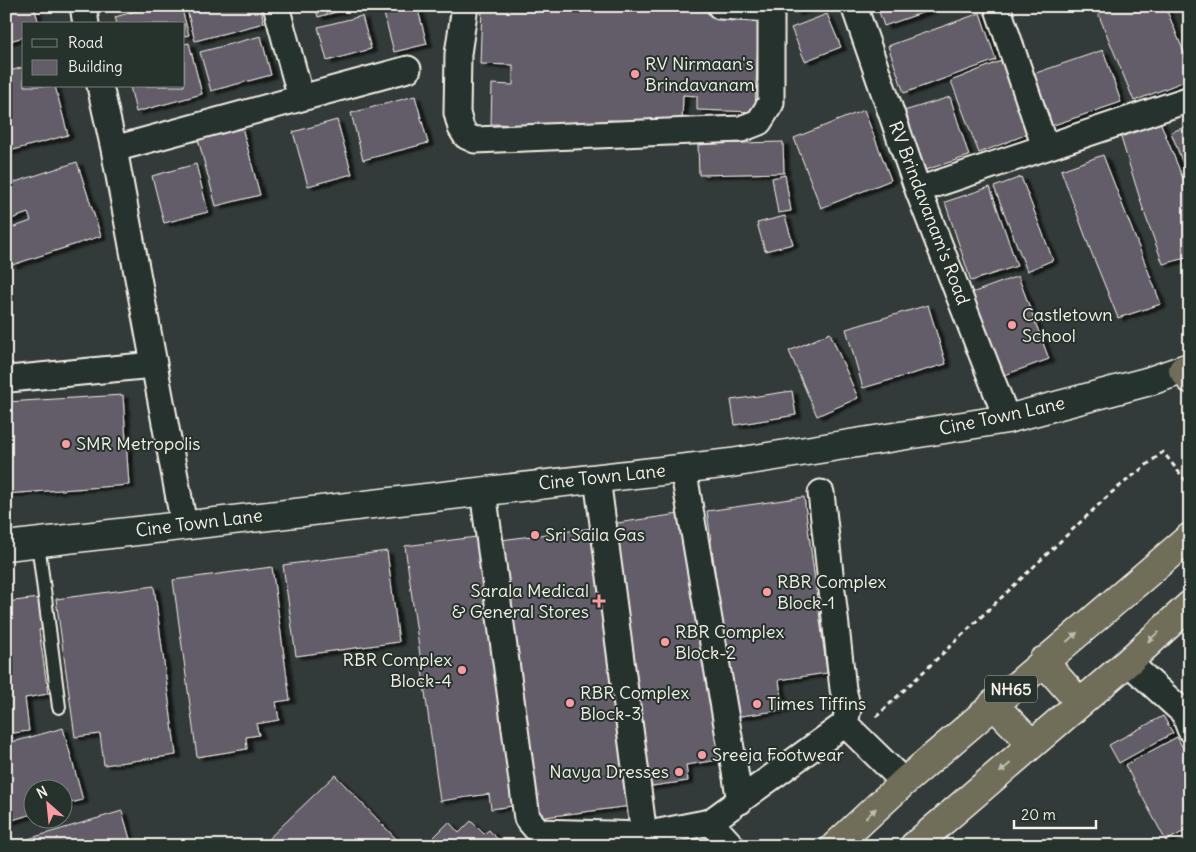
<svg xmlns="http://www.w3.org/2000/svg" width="1196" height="852" viewBox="0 0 1196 852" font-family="Delius,sans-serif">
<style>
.building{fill:#625d67;stroke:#f4f1e8;filter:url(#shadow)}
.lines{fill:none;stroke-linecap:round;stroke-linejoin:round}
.service-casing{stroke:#f4f1e8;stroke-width:16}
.minor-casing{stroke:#f4f1e8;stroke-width:29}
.tertiary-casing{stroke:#f4f1e8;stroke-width:31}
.trunk-casing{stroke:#f4f1e8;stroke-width:31}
.path{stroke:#f4f1e8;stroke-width:3;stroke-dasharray:5 4;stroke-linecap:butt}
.service{stroke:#26332d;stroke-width:12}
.minor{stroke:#26332d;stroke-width:25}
.tertiary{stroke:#26332d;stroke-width:28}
.trunk{stroke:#706e59;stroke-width:28}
.oneway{fill:#bfbdaf}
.poi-dot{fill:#ff9aa2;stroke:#26332d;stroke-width:2}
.labels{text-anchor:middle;stroke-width:4;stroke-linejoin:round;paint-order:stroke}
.shield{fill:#26332d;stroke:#b6b8b0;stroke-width:1}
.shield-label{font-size:16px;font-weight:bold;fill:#f4f1e8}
.poi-label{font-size:18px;fill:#f4f1e8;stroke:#26332d;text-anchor:start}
.street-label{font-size:18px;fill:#f4f1e8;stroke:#26332d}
</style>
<defs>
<filter id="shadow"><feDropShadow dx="5.5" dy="3" stdDeviation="1" flood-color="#0009"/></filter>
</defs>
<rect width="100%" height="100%" fill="#323b39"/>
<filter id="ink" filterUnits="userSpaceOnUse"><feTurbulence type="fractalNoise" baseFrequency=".02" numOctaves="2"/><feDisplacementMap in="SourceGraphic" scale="10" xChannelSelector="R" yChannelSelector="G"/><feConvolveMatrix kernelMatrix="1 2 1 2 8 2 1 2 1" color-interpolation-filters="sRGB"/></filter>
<g filter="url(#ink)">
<path class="building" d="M6 6H34L39 24H24V37L6 42Z
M154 6H181L189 35 184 36V24H117L115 17Z
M186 6H260L264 23 195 41Z
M315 6H358L318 17Z
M382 6H417L427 44 394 52Z
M482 6H589L759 12 755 112 697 110V96L683 95 682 122 607 120V127L491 124 492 84 513 85V65L480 64Z
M792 6H814L795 13Z
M877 6H942L884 26Z
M1095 6H1165L1190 67V79L1134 101Z
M980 13 996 60 904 93 888 46Z
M827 14 841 47 805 61 791 28Z
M362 16 371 49 327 61 318 27Z
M261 36 271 75 211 91 200 52Z
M189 43 202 94 136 112 130 86H184V44Z
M1103 50 1121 102 1051 126 1033 74Z
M1001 61 1030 133 979 153 951 81Z
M24 67V86H55L68 135 6 152V72Z
M415 96 428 143 363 160 351 113Z
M950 97 969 156 922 171 904 111Z
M864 110 891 180 821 208 794 138Z
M1157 114 1190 196V257L1163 264 1144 212 1118 128Z
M337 120 352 174 308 186 293 132Z
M1188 126H1190V182L1171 132Z
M242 127 260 195 216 206 198 139Z
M783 142 784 173 699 175 698 144Z
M1103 155 1161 304 1118 318 1090 249 1061 170Z
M77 162 101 236 12 265 6 247V230L31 221 28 213 6 221V185Z
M196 164 208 212 164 223 152 176Z
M785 175 791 211 778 213 772 178Z
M1021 177 1053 260 1027 271 994 187Z
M990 187 1017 266 971 281 945 202Z
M785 216 793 244 765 251 757 223Z
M1018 276 1049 359 999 377 969 294Z
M928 305 946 364 863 388 846 329Z
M830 333 858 398 817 416 789 351Z
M792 391 796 415 735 425 731 400Z
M123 395 129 485 6 494V402Z
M804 497 827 673 779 680 783 710 734 717 707 511Z
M686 513 719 760 686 765 688 781 645 787 610 524Z
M593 528 631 806 537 818 501 540Z
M484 536 520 805 491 809 489 794 440 801 405 546Z
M387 551 399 642 296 656 283 565Z
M272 567 290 700 276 702 279 720 256 724 259 735 246 737 247 749 197 757 173 580Z
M154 586 176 755 104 765 100 734 75 737 56 599Z
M39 598 43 629 39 630 48 694 25 698 29 731 6 734V602Z
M1163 716 1173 733 1119 763 1109 745Z
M63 728 83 800 62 805V790H32V814L6 822V744Z
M1177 737 1190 761V828L1166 841 1125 765Z
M335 775 403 846H261Z
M122 811 132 846H12L11 844Z
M471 821 484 834 489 830 504 846H441L433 838 449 822 459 833Z"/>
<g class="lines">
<defs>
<path id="service" d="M38 543 59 707"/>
<path id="minor" d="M83 6 86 24
M276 6 301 98
M465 6 458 54 457 113 461 128 466 136 475 140 741 129 759 122 771 103V6
M720 6 771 9
M854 6 918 190 1007 419
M997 6 1045 147
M100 86 114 149 184 525
M114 149 408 69
M918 190 1190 99
M6 376 9 379 153 365
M683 468 740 801
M597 478 644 835
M483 491 527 818 539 832 644 835 710 822 845 724 848 709 843 689 821 493
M1128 662 1184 713 1190 729
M845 724 904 782
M710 822 732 846"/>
<path id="tertiary" d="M6 546 731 463 1007 419 1150 381 1190 367"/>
<path id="trunk" d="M1183 370 1190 379
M1043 661 1080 703
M993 704 1032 744
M835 846 904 782 1190 537
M914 846 1128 662 1190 605"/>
</defs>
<use href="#service" class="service-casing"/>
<use href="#minor" class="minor-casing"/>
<use href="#tertiary" class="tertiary-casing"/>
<use href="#trunk" class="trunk-casing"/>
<path class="path" d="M876 717 1111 493 1163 452 1190 486"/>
<use href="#service" class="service"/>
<use href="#minor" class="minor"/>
<use href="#tertiary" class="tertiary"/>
<use href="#trunk" class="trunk"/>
</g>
<defs><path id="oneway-solid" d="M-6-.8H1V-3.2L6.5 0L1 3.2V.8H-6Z" transform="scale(1.25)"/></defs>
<g class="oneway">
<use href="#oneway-solid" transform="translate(1072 637) rotate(-41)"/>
<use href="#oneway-solid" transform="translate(1153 637) rotate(137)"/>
<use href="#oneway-solid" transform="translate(1005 768) rotate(139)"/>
<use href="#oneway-solid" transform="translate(871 813) rotate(-43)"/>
</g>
</g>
<g class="poi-dot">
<circle cx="635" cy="74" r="5"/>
<circle cx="1012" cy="325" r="5"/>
<circle cx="66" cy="444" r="5"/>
<circle cx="535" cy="535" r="5"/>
<circle cx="767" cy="592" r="5"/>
<path d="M596.5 593.5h5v5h5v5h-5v5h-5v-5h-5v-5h5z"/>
<circle cx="665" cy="642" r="5"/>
<circle cx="462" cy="670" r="5"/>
<circle cx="570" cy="703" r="5"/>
<circle cx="757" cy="704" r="5"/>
<circle cx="702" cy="755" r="5"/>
<circle cx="679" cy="772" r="5"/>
</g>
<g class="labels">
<rect class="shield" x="985" y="675.5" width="52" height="27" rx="4"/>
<g class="shield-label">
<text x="1011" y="695">NH65</text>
</g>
<g class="poi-label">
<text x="645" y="70">RV Nirmaan's<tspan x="645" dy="21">Brindavanam</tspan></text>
<text x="1022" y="321">Castletown<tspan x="1022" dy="21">School</tspan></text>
<text x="76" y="450">SMR Metropolis</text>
<text x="545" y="541">Sri Saila Gas</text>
<text x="777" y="588">RBR Complex<tspan x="777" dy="21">Block-1</tspan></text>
<text x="589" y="597" text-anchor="end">Sarala Medical<tspan x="589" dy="21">&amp; General Stores</tspan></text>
<text x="675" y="638">RBR Complex<tspan x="675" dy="21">Block-2</tspan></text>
<text x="452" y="666" text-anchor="end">RBR Complex<tspan x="452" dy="21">Block-4</tspan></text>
<text x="580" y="699">RBR Complex<tspan x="580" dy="21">Block-3</tspan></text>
<text x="767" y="710">Times Tiffins</text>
<text x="712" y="761">Sreeja Footwear</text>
<text x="669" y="778" text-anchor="end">Navya Dresses</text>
</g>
<g class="street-label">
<text transform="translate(929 213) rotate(69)" y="6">RV Brindavanam's Road</text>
<text transform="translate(1002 416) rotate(-12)" y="6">Cine Town Lane</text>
<text transform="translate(602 477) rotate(-6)" y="6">Cine Town Lane</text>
<text transform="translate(199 523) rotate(-7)" y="6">Cine Town Lane</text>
</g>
</g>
<rect width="1196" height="852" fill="none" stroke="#26332d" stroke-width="25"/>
<rect x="12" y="12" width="1171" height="827" fill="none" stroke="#f4f1e8" stroke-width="2" filter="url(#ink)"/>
<rect x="22" y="22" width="162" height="65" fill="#26332d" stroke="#787f78"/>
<rect x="32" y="39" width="25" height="8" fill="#26332d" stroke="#787f78"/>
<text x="68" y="48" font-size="15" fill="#f4f1e8">Road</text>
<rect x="32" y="60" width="25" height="15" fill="#625d67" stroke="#787f78"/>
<text x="68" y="72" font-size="15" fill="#f4f1e8">Building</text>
<g transform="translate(48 804) rotate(333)"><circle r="24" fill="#26332d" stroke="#787f78"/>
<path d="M0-4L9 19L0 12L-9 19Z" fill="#ff9aa2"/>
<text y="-8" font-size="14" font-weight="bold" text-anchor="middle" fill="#f4f1e8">N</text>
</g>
<path d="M1014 820v8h82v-8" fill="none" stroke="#f4f1e8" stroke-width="2.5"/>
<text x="1021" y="820" font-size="15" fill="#f4f1e8" stroke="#26332d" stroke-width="4" paint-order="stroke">20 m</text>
</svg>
